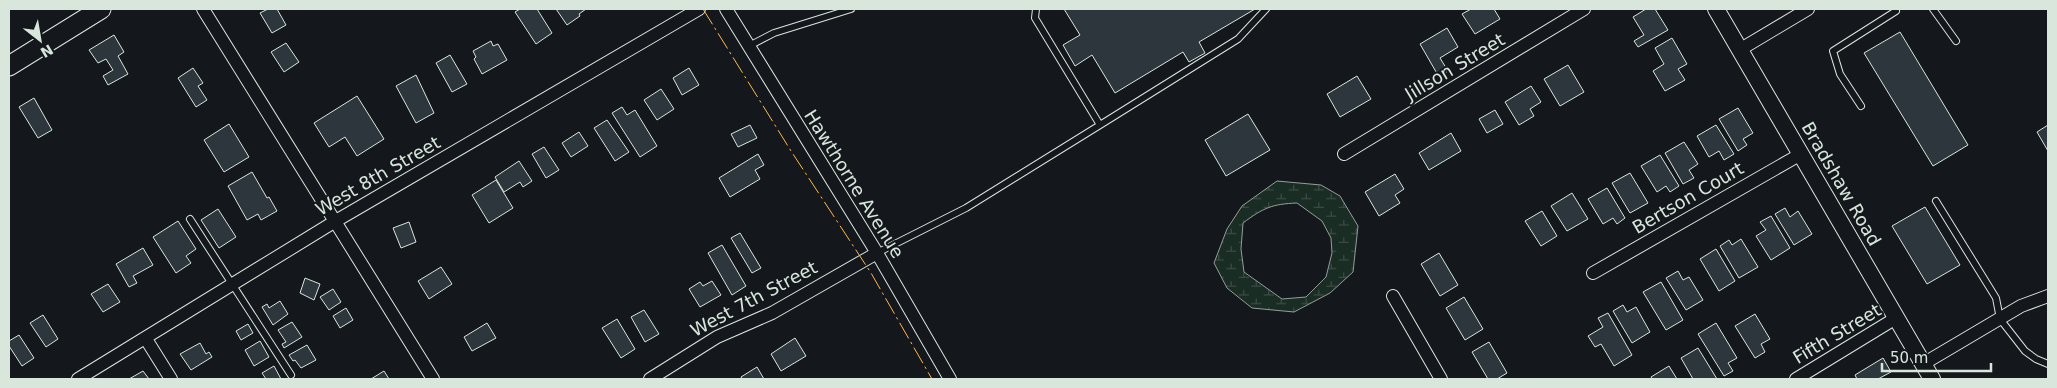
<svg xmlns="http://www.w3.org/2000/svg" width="2057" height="388" viewBox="0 0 2057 388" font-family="'DejaVu Sans',sans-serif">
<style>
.wetland{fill:url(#wetland-marsh);stroke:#939e99;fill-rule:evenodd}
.building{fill:#2c363c;stroke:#d8e6dc}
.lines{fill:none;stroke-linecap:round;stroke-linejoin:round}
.service-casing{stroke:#d8e6dc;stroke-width:8}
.minor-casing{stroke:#d8e6dc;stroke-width:14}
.tertiary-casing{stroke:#d8e6dc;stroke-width:18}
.secondary-casing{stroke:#d8e6dc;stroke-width:21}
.service{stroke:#14181c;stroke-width:6}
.minor{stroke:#14181c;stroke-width:12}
.tertiary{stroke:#14181c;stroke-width:16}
.secondary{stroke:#14181c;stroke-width:19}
.power{stroke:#ffb74d;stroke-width:1;stroke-dasharray:18 4 2.5 4;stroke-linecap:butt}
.labels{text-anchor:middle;stroke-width:4;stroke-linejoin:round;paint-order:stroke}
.street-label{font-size:18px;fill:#d8e6dc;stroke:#14181c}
</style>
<defs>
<pattern id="wetland-marsh" width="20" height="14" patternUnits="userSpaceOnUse" patternTransform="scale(1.25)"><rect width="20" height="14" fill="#1a2d24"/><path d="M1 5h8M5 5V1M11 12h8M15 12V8" fill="none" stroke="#3b4b43"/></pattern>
</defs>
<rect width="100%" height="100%" fill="#14181c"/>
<path class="wetland" d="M1277 181 1321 185 1340 196 1358 226 1353 272 1330 293 1294 312 1252 308 1227 288 1214 263 1227 229 1242 206ZM1297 203 1322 221 1331 238 1332 253 1326 277 1306 297 1282 299 1244 272 1241 249 1243 223C1263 208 1272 204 1297 203Z"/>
<path class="building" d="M268 9H277L286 25 272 33 260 13Z
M520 9H537L552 33 536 44 515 12Z
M556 9H586L579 14 580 16 567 25Z
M1064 9H1255L1199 42 1205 53 1189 62 1183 52 1115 93 1092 55 1075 66 1063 45 1080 35Z
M1471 9H1494L1500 19 1475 34 1462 14Z
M1646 9H1655L1668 30 1638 47 1634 41 1644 35 1633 17Z
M1447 28 1458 47 1440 58 1448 71 1439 77 1420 44Z
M1900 32 1968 145 1933 166 1864 53Z
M114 35 124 52 118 56 128 74 108 85 103 76 113 70 106 59 98 63 89 50Z
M1672 38 1687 64 1678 69 1685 80 1665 91 1653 71 1664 64 1655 48Z
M491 41 493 46 498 44 507 60 482 74 474 59 476 57 473 51Z
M286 43 299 62 284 72 271 52Z
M450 55 467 84 452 92 436 63Z
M1568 65 1584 92 1560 106 1544 79Z
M193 68 203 83 198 86 207 100 196 107 178 78Z
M689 68 699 85 682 95 673 78Z
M416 75 434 113 416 123 396 86Z
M1357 76 1371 99 1340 117 1327 94Z
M1531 86 1541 102 1530 109 1534 116 1519 125 1505 102Z
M661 89 674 109 657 120 644 100Z
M357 96 384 139 357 156 345 137 329 147 314 123Z
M34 98 52 130 38 138 19 107Z
M622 107 627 115 635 110 657 146 640 157 612 113Z
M1738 108 1753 133 1743 139 1747 145 1738 151 1719 119Z
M1495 110 1503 124 1487 133 1479 119Z
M1248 114 1270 150 1226 176 1205 140Z
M607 120 629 152 615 161 594 128Z
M229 124 249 157 224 172 204 140Z
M750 125 757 138 738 147 731 134Z
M1716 125 1734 154 1724 160 1719 151 1709 157 1697 136Z
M2048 125V151L2037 132Z
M579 132 588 146 571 157 562 143Z
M1451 133 1461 151 1429 170 1419 153Z
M1684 142 1698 164 1689 170 1694 178 1683 184 1665 153Z
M544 147 559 170 546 178 532 154Z
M758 154 764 165 755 170 760 179 730 197 719 178Z
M1660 155 1679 186 1670 192 1666 186 1657 192 1641 166Z
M519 161 532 181 523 187 520 182 504 192 495 177Z
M252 172 267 198 269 197 277 211 261 220 258 214 247 220 228 186Z
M1630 173 1648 203 1630 213 1612 183Z
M1395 174 1404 189 1395 195 1400 203 1379 216 1365 192Z
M496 180 513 208 489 223 472 195Z
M1607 188 1625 218 1617 224 1613 218 1603 224 1588 199Z
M1572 193 1588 219 1567 231 1551 206Z
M1925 207 1960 265 1927 284 1892 226Z
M1785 208 1790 217 1798 211 1812 234 1794 245 1775 214Z
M218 209 236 237 219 248 201 220Z
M1542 211 1557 236 1541 246 1525 221Z
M1771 216 1790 248 1771 260 1756 236 1766 230 1760 222Z
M178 221 196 249 186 256 191 263 176 273 153 237Z
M409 222 416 242 401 248 393 228Z
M740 233 761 268 752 273 731 238Z
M1741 239 1758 267 1739 278 1720 246 1729 240 1732 245Z
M722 245 746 286 732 295 708 253Z
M143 248 153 265 133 276 137 283 129 287 116 264Z
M1716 249 1735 281 1719 291 1700 259Z
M1439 253 1458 285 1440 296 1421 264Z
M441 267 452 284 429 299 418 281Z
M1678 271 1683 280 1689 277 1703 300 1686 310 1666 278Z
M305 278 320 284 314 300 300 293Z
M712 281 721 295 700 307 689 289 700 282 703 286Z
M1661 282 1683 320 1666 330 1643 292Z
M108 284 120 302 103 312 91 294Z
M333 289 341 302 329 310 320 297Z
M1464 297 1483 329 1465 340 1446 308Z
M280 301 288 314 273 325 262 307 267 304 269 308Z
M1623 305 1627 312 1636 307 1650 332 1632 343 1613 311Z
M346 308 353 320 340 328 333 316Z
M644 310 659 334 645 342 631 317Z
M1608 313 1632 355 1614 366 1601 344 1595 347 1588 336 1603 327 1598 318Z
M1755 314 1770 339 1761 344 1765 352 1755 358 1735 326Z
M43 315 58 339 46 347 30 323Z
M617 319 635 349 621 358 602 328Z
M292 322 302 337 284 348 282 344 286 342 278 330Z
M487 323 496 338 472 351 464 337Z
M1716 323 1737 358 1728 363 1733 371 1724 376 1698 334Z
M248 324 253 333 241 340 236 331Z
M19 335 34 358 22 366 9 346V341Z
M795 338 806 356 781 371 771 354Z
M260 341 269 357 254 366 245 350Z
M1489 342 1507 373 1497 379H1488L1472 352Z
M200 343 206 354 209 352 212 357 191 370 180 354Z
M307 345 316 360 301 368 295 360 293 361 289 355Z
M1698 348 1717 379H1693L1681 358Z
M1883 358 1891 372 1878 379H1857L1855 375Z
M274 366 281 379H266L262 373Z
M1669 366 1677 379H1652L1651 377Z
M757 367 764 379H742L741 377Z
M143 371 149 379H129Z
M384 371 389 379H371Z"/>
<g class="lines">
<defs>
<path id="service" d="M1036 9 1035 18 1100 125
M1933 9 1956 41
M749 46 774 33 851 9
M1861 106 1840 74 1833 51 1896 11 1895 9
M1936 201 1996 298 2000 319 2025 351 2036 359 2048 364
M190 219 291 375
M877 253 966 208 1100 125 1238 39 1266 9"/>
<path id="minor" d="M203 9 433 379
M726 9 877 253 950 379
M1741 49 1808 9
M1344 154 1584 9
M1593 273 1801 154
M1393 296 1441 379
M146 339 171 379
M1923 364 2021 306 2048 296
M78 379 334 222 699 9
M650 379 717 337 772 313 877 253
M1796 379 1896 318"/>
<path id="tertiary" d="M1716 9 1932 379"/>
<path id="secondary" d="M9 66 101 9"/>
</defs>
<use href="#service" class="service-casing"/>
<use href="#minor" class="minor-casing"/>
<use href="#tertiary" class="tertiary-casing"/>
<use href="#secondary" class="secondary-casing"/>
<use href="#service" class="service"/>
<use href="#minor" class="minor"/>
<use href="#tertiary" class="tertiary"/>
<use href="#secondary" class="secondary"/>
<path class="power" d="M703 9 791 151 871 273 932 379"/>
</g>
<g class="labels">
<g class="street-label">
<text transform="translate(1455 67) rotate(-31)" y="6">Jillson Street</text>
<text transform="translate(378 176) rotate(-30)" y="6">West 8th Street</text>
<text transform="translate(854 184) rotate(58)" y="6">Hawthorne Avenue</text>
<text transform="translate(1841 184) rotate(60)" y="6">Bradshaw Road</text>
<text transform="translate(1688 198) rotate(-30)" y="6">Bertson Court</text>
<text transform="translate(754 299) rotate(-28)" y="6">West 7th Street</text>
<text transform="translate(1837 334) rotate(-31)" y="6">Fifth Street</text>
</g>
</g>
<rect width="2057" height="388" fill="none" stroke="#d8e6dc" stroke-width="20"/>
<g transform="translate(40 40) rotate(149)" stroke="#14181c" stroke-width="4" paint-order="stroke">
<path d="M0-4L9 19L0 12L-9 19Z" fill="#d8e6dc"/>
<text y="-8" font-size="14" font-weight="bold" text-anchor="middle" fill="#d8e6dc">N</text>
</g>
<path d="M1882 363v8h109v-8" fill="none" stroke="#d8e6dc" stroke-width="2.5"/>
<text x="1890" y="363" font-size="15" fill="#d8e6dc" stroke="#14181c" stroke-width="4" paint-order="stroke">50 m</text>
</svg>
